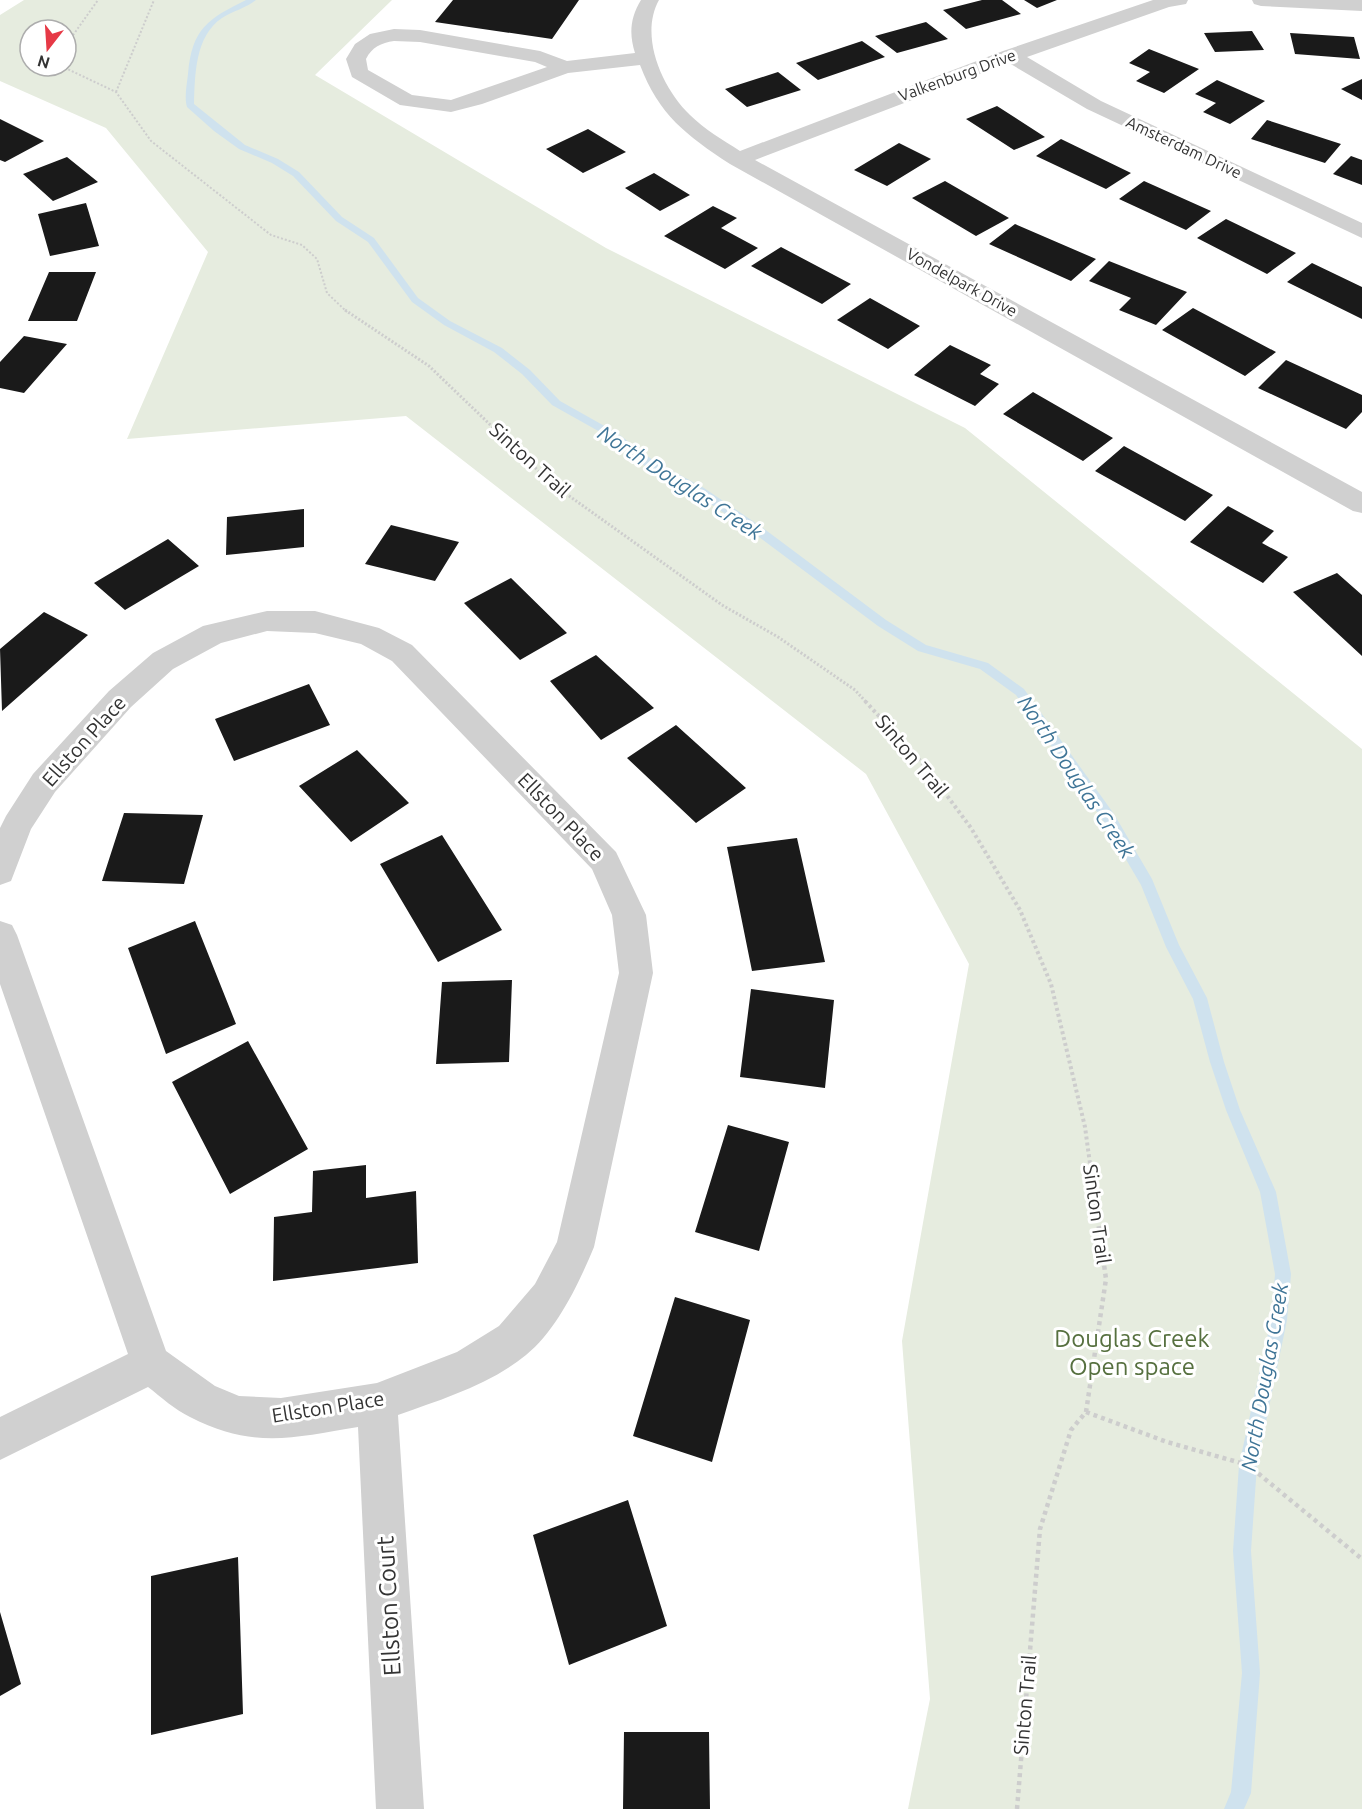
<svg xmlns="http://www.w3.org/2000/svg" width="1362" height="1809" viewBox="0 0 1362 1809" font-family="Ubuntu,sans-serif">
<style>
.green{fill:#e6ecdf;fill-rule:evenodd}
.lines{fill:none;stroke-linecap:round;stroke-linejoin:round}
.stream{fill:#cfe2ee;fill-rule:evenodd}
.building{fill:#1a1a1a}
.path-far3{stroke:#cdcdcd;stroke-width:2;stroke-dasharray:2 2;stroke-linecap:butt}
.path-far2{stroke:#cdcdcd;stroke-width:3;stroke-dasharray:2 2;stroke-linecap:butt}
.path-far1{stroke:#cdcdcd;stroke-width:4;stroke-dasharray:3 3;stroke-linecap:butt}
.path{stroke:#cdcdcd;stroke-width:4.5;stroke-dasharray:4 4;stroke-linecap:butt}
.minor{fill:#d0d0d0;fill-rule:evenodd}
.labels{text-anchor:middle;stroke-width:6;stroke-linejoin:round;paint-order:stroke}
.far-street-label{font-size:16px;fill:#333;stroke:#fff}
.street-label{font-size:20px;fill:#333;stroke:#fff}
.water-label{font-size:21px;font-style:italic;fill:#3f7597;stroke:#fff}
.near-park-label{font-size:24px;fill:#56703f;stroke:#fff}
.near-street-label{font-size:24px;fill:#333;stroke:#fff}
</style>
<rect width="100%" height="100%" fill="#fff"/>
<path class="green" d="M24 0H392L315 75 606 248 965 428 1362 749V1809H908L930 1699 902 1341 969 964 866 774 406 416 127 439 208 252 106 128 0 81V15ZM30 30H66V66H30Z"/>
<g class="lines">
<path class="stream" d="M246 0H256C246 8 233 11 222 18 195 36 195 75 194 104L245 145 278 159 299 172 342 217 374 238 418 298 450 321 502 348 530 370 560 401 617 433 654 461 704 488 763 528 886 620 926 645 988 663 1024 689 1114 814 1152 879 1179 945 1207 998 1224 1062 1240 1110 1276 1192 1291 1274 1287 1320 1257 1465 1251 1551 1260 1673 1251 1793 1244 1809H1224L1231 1792 1242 1673 1233 1551 1239 1465 1271 1320 1275 1274 1260 1192 1226 1110 1210 1062 1193 999 1166 947 1141 885 1104 822 1016 695 980 669 918 651 878 626 755 534 696 494 646 467 609 437 552 405 522 374 494 352 444 325 412 302 368 242 336 221 293 176 272 163 239 149 214 131 187 107C184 97 187 84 188 74 192 28 208 19 246 0Z"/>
</g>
<path class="building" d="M453 0H579L552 39 435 22Z
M982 0H1002L1021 14 966 29 943 10Z
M1024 0H1057L1037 8Z
M926 22 948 39 897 53 875 36Z
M1252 31 1264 50 1215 52 1204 33Z
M1290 33 1354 37 1360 59 1295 54Z
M862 41 885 57 818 80 796 63Z
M1149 49 1199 69 1164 93 1136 81 1150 72 1129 63Z
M778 72 801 90 747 107 725 89Z
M1362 79V100L1341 89Z
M1217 80 1265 101 1230 124 1203 112 1216 103 1195 94Z
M997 106 1045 137 1014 150 966 119Z
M0 119 44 141 5 162 0 160Z
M1267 120 1341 144 1325 163 1251 139Z
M588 129 626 152 583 173 546 149Z
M1061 139 1131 173 1106 189 1036 156Z
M899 143 931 159 887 186 854 170Z
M1351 156 1362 160V185L1333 174Z
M67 157 98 182 53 201 23 174Z
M654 173 690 195 660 211 625 188Z
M945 181 1009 218 976 236 912 198Z
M1144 181 1211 211 1186 230 1119 199Z
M86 203 99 246 50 256 38 214Z
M713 206 737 218 721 228 758 248 725 269 664 236Z
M1226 219 1296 253 1267 274 1197 238Z
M1015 224 1096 259 1071 281 989 244Z
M781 247 851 284 822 304 751 266Z
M1109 261 1187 292 1156 325 1119 310 1131 298 1089 281Z
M1312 263 1362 287V319L1287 282Z
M49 272H96L77 321H28Z
M870 298 920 326 888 349 837 320Z
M1193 308 1276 352 1245 376 1162 330Z
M24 336 67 344 24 393 0 388V362Z
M950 345 991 365 980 374 999 384 975 406 914 375Z
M1286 360 1362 395V412L1346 429 1258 388Z
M1033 392 1113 438 1083 461 1003 414Z
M1124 446 1213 495 1185 521 1095 471Z
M1228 506 1274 531 1262 543 1288 557 1263 583 1190 542Z
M304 509V547L226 555 227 517Z
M391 525 459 542 435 581 365 564Z
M168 539 199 566 125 610 94 583Z
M1337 573 1362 595V656L1293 592Z
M511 578 567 633 520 660 464 603Z
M44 612 88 635 2 711 0 649Z
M596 655 654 708 601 740 550 681Z
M309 684 330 725 234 761 215 719Z
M676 725 746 788 696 823 627 758Z
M357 750 409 803 351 842 299 786Z
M124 813 203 815 184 884 102 881Z
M442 835 502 930 438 962 380 864Z
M797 838 825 962 752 971 727 847Z
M195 921 236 1024 166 1054 128 948Z
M512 980 509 1062 436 1064 442 982Z
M751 989 834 1000 825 1088 740 1077Z
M248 1041 308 1149 230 1194 172 1082Z
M728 1125 789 1142 759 1251 695 1232Z
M366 1165V1198L416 1191 418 1263 273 1281 274 1217 312 1212 313 1171Z
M675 1297 750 1320 712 1462 633 1436Z
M628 1500 667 1626 569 1665 533 1535Z
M238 1557 243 1714 151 1735V1576Z
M0 1612 21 1684 0 1696Z
M624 1732H709L710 1809H623Z"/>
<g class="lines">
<path class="path-far3" d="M66 45 98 0
M61 66 116 92 151 141 271 235 302 245 317 259 327 293 347 312
M116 92 154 0"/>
<path class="path-far2" d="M345 310 429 366 551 483 722 605 778 637 855 690 866 702"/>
<path class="path-far1" d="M865 701 925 766 971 828 1020 910 1051 984 1085 1127 1094 1193"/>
<path class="path" d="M1086 1412 1167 1442 1248 1465 1362 1559
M1017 1809 1040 1529 1071 1430 1086 1412 1106 1279 1094 1192"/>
<path class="minor" d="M641 0H659C639 36 662 88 690 115 704 129 723 140 740 151L1003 51 1153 0H1188L1186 4 1169 7 1027 57 1101 101 1362 223V238L1087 109 1009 63 755 160 1362 492V513L1353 511 730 164C686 135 659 115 640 65L568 73 482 104 451 112 400 105 352 77 346 59 355 44 370 34 394 29 420 30 540 51 567 61 635 53C629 34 630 18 641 0ZM394 41 420 42 535 62 547 67 451 100 412 95 368 70 366 59C372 47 381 43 394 41Z
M1252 0H1362V11L1261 6 1254 4Z
M267 611H315L379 628 412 645 616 852 646 915 653 973 594 1247C579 1283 557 1330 526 1355 489 1385 442 1399 398 1415L424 1809H376L358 1427C292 1438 253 1449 190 1417 175 1410 161 1397 148 1387L0 1460V1417L128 1354 0 984V921L12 925 17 935 166 1351 215 1386 239 1396 281 1398 377 1383 457 1352 499 1326 535 1284 557 1242 619 973 612 915 592 869 392 661 361 644 315 633 267 631 221 643 173 669 131 707 55 792 31 829 11 881 0 885V828L6 816 33 774 109 691 153 653 203 626Z"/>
</g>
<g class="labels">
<g class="far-street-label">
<text transform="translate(957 75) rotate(-20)" y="6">Valkenburg Drive</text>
<text transform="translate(1184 147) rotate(25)" y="6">Amsterdam Drive</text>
<text transform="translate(962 282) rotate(29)" y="6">Vondelpark Drive</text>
</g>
<g class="street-label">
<text transform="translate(530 460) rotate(42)" y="7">Sinton Trail</text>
<text transform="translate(84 741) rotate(-48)" y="7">Ellston Place</text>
<text transform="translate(912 756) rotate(50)" y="7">Sinton Trail</text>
<text transform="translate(561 817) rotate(46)" y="7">Ellston Place</text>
<text transform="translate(1097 1214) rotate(82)" y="7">Sinton Trail</text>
<text transform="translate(328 1407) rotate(-9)" y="7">Ellston Place</text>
<text transform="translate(1025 1705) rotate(-85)" y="7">Sinton Trail</text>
</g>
<g class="water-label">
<text transform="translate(680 483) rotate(33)" y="7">North Douglas Creek</text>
<text transform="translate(1076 777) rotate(56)" y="7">North Douglas Creek</text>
<text transform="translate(1265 1377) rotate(-80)" y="7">North Douglas Creek</text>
</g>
<g class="near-park-label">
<text x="1132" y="1347">Douglas Creek<tspan x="1132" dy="28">Open space</tspan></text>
</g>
<g class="near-street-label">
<text transform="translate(389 1606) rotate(-93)" y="8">Ellston Court</text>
</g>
</g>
<g transform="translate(48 48) rotate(197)"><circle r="28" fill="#ffffff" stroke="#adadad" stroke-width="1.5"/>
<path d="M0-4.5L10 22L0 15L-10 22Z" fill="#e63946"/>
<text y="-9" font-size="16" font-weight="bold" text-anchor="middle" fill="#333333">N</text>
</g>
</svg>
